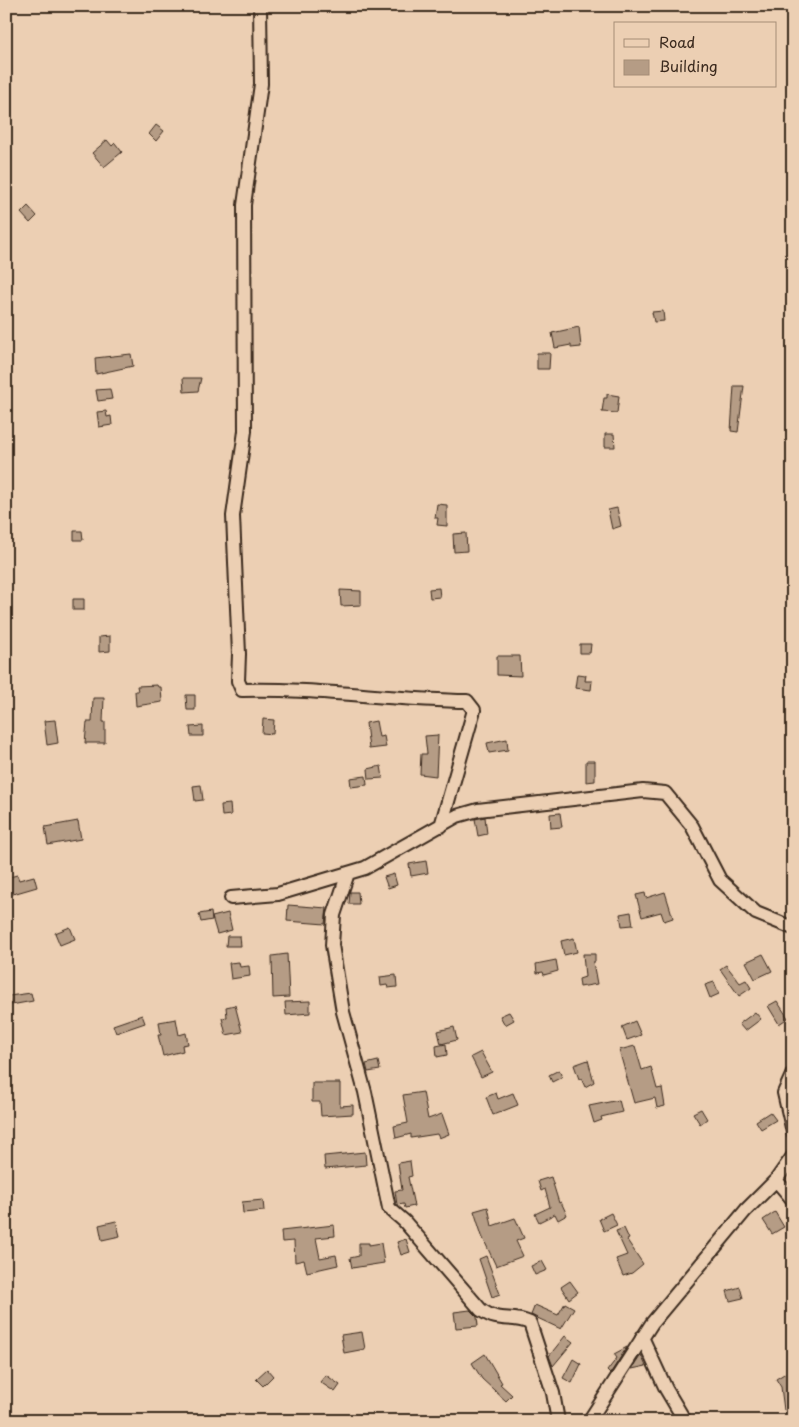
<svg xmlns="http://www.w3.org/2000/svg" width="799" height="1427" viewBox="0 0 799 1427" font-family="'Playpen Sans',sans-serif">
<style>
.building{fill:#b59c85;stroke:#3b2a1e}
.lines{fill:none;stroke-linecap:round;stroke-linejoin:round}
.street-casing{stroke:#3b2a1e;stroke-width:16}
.street{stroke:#eccfb3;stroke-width:12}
</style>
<rect width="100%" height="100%" fill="#eccfb3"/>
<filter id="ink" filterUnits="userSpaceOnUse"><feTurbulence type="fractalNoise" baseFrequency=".02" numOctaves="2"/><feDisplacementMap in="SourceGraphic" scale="10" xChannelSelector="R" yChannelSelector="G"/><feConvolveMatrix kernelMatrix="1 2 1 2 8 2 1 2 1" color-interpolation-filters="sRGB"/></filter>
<g filter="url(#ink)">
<path class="building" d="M156 125 164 131 156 141 149 134Z
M107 140 112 146 115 143 122 152 104 167 92 153Z
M28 206 37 216 30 223 21 213Z
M663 311 664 321 654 322 652 312Z
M579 327 581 347 571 348V345L555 348 552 333Z
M537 353H550L549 369H537Z
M131 354 133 366 96 374 95 358Z
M183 378H201L198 391 184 392Z
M734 386H744L738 432 731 431Z
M110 389 112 399 98 401 96 390Z
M607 394 619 396 617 413 602 412 604 398H607Z
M106 411 107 417 111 416 112 425 99 427 97 412Z
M605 434H614L615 447H605Z
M437 504 447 505V526L437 525 438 518H435Z
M617 508 621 526 612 529 608 510Z
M74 531H82L83 540H74Z
M466 533 467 551 454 552 453 534Z
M439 588 440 597 430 598 429 589Z
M340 590 361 591V605L341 606Z
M73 599H84V610H73Z
M110 636V651L99 652V637Z
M580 644H591L590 653H580Z
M497 656H520L521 676 497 675Z
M577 674 586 675 585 681H592L591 690 575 688Z
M157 685 158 687H161L162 702 136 706 135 691H138L137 686Z
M186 695H195V710H187Z
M93 698H104L103 722H105V743H85L87 722H92Z
M263 719 274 720 273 734 262 733Z
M55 720 58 743 47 745 44 721Z
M376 721 379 737 384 736 386 747 369 749 366 723Z
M203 726V736H191L190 727Z
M438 735 436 776 420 774 421 754H427L425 736Z
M507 739 508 750 489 753 487 743Z
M586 761H595V781L586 782Z
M381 766 383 778 369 779 368 769Z
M366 776 367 785 351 787 350 778Z
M201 785 203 800 195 801 193 786Z
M230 804 231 815 222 816 221 805Z
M560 813 562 827 551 828 550 814Z
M485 817 487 834 478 836 475 819Z
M78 821 81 839 48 845 45 827Z
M426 861 428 873 411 876 409 864Z
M394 874 397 885 388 888 384 877Z
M17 875 19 880 34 876 37 887 6 896V878Z
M350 892H358L359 904H349Z
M665 892 673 918 664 921 661 912 642 917 636 895 645 893 646 898Z
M288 905 327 908 325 924 287 921Z
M211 912 212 920 201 922 199 914Z
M631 912 633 925 622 926 620 914Z
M228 913 232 930 217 934 212 917Z
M70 927 75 939 60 945 55 933Z
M227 936H240L241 946H226Z
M574 938 577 952 564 955 561 941Z
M287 954 289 997 273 998 272 956Z
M583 954H595V962H593L597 984 580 987 579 979 585 977Z
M763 954 772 971 755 979 746 962Z
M556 960 558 971 544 975 543 972 537 973 536 964Z
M239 962 240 967 249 966 250 976 231 979 229 963Z
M726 965 740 983 746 980 751 988 739 996 720 969Z
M396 975 397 987 388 988 387 985 381 986 380 977Z
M714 982 719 994 710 998 705 985Z
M31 993 33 1001 11 1005 9 996Z
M310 1001V1013L286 1015 285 1002Z
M777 1001 788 1018 779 1024 768 1006Z
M235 1005 242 1032 226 1035 222 1018 227 1017 226 1007Z
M509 1012 514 1020 505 1025 500 1016Z
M755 1012 761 1019 745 1031 739 1024Z
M142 1015 145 1023 116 1033 113 1025Z
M176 1019 179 1035 186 1033 188 1044 182 1045 183 1051 163 1056 158 1035H161L159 1022Z
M635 1021 641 1035 627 1040 622 1027Z
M454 1027 457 1040 441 1044 438 1031Z
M446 1044 447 1055 437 1057 436 1046Z
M635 1046 642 1070 651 1067 657 1089 662 1088 665 1106 657 1108 655 1098 634 1103 619 1050Z
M481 1052 492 1072 481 1077 471 1057Z
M588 1060 594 1082 585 1087 581 1078 579 1079 574 1065Z
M378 1061 380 1070 368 1072 366 1064Z
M559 1070 562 1077 552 1082 549 1075Z
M312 1083H340V1106L353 1105V1114L321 1116 320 1102H312Z
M423 1092 428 1119 442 1114 449 1134 439 1138 437 1134 411 1138V1134L396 1138 394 1126 408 1123 403 1095Z
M496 1093 498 1099 513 1093 518 1105 493 1115 486 1097Z
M619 1100 622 1112 601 1117 602 1120 594 1123 589 1106Z
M701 1109 707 1119 700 1124 693 1113Z
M770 1112 776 1120 761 1129 756 1121Z
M365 1152 366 1165 325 1169 324 1156Z
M410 1161 412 1176 408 1177 414 1206 405 1208 404 1204 397 1205 395 1191 402 1190 398 1163Z
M551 1177 559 1203 561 1202 567 1215 558 1220 555 1214 539 1222 535 1214 550 1207 545 1189 541 1191 538 1181Z
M263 1200 264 1211 243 1213 242 1202Z
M488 1207 492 1226 515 1218 516 1220 524 1238 516 1241 523 1256 496 1266 482 1236 474 1211Z
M775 1212 784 1227 772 1234 763 1220Z
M611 1213 617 1225 604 1231 599 1219Z
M116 1221 120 1236 102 1240 99 1225Z
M334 1225 335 1236 316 1238 320 1258 336 1255 338 1265 307 1272 304 1260 295 1262 294 1241 282 1242 281 1231Z
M624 1228 629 1239 627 1240 643 1264 632 1273 623 1276 616 1259 627 1255 616 1231Z
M406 1239 410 1252 401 1255 397 1242Z
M359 1243H369V1245L381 1243 384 1263 352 1268 350 1258 359 1256Z
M486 1256 500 1294 492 1297 479 1259Z
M542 1261 547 1270 535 1275 531 1266Z
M570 1281 578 1292 569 1299 561 1287Z
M740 1287 743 1298 730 1301 727 1291Z
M565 1303 574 1308 561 1329 531 1315 535 1305 558 1315Z
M470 1310 477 1317 478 1326 456 1328 454 1312Z
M362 1332 365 1349 344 1353 341 1335Z
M565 1336 573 1342 553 1366 549 1356Z
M627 1347 610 1374 607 1371 617 1358 614 1354Z
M485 1354 502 1383 500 1384 512 1395 506 1401 482 1379 472 1363Z
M641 1355 646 1366 632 1369Z
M573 1359 581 1364 572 1383 563 1378Z
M267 1369 273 1376 263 1386 256 1379Z
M789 1371 793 1378V1408L784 1410 781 1387 776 1379Z
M326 1375 340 1385 335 1392 320 1382Z"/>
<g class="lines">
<defs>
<path id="street" d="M260 6 261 84 244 205 245 431 233 516 239 654 238 681 242 690C317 688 392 700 467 701L474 710 441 826
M348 873 334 915 332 945 343 1012 365 1092 389 1208 404 1221 481 1310C501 1324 510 1314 530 1323L553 1393 558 1421
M231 898 278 894 365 868 457 816 478 810 643 791 665 793 692 826 720 880 756 913 793 928
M793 1073 784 1093 793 1132
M776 1180 793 1200
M642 1337 666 1389 685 1421
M589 1421 652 1323 746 1210 776 1180 793 1156"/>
</defs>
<use href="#street" class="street-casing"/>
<use href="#street" class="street"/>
</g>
</g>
<rect width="799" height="1427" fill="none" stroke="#eccfb3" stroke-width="25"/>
<rect x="12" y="12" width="774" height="1402" fill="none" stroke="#3b2a1e" stroke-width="2" filter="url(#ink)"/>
<rect x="614" y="22" width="162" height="65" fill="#eccfb3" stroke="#a58d77"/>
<rect x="624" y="39" width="25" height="8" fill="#eccfb3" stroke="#a58d77"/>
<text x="659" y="48" font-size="15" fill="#3b2a1e">Road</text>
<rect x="624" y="60" width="25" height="15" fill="#b59c85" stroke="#a58d77"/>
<text x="659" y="72" font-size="15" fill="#3b2a1e">Building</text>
</svg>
